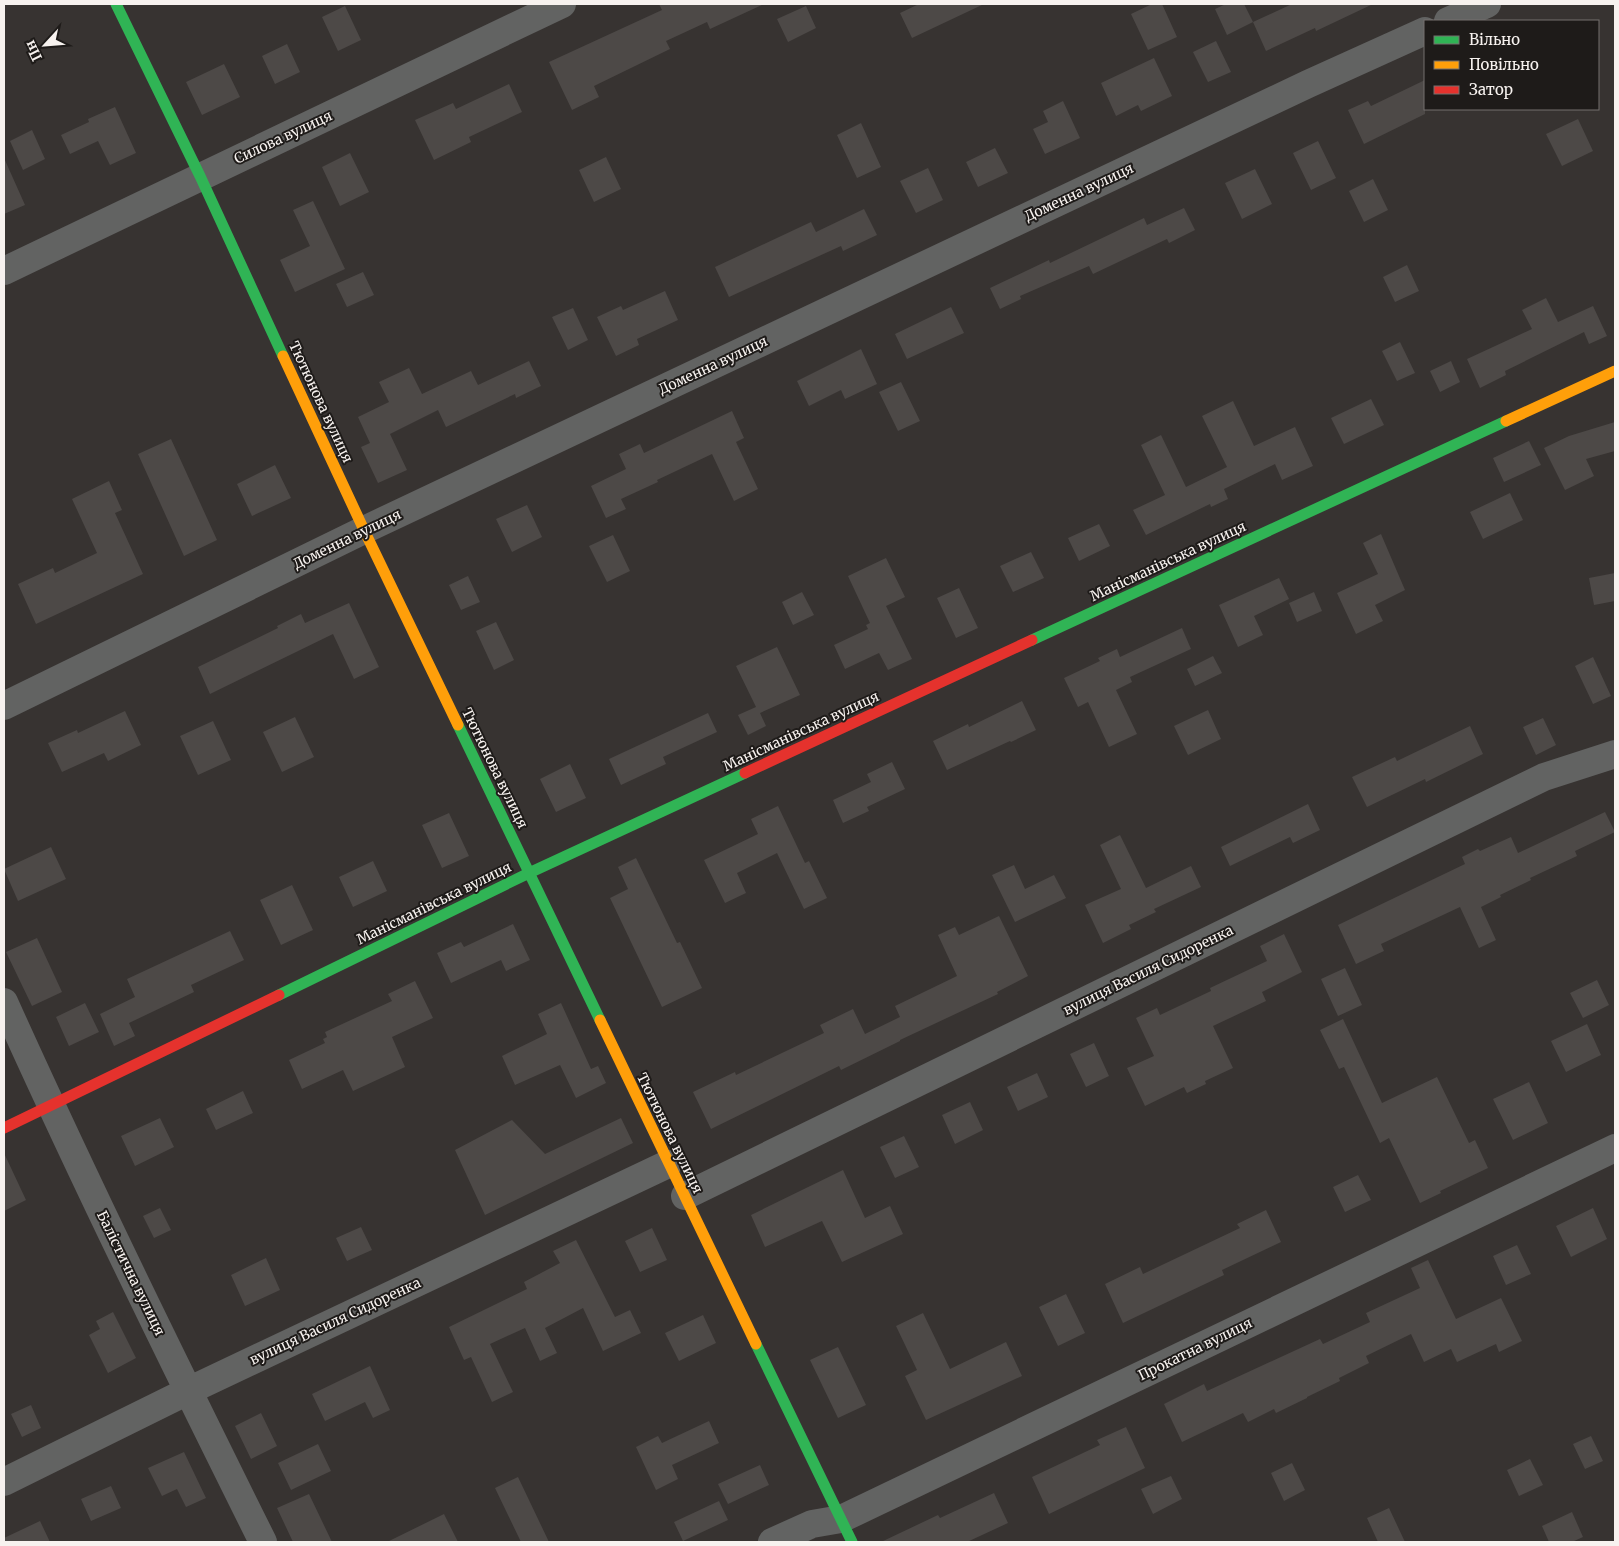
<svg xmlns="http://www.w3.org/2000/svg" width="1619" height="1546" viewBox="0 0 1619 1546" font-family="Merriweather,serif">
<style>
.building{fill:#4d4947}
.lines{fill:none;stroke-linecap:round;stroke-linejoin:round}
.street{stroke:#626362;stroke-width:28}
.fast{stroke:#30b455;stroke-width:11}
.slow{stroke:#ff9f0a;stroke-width:11}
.jam{stroke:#e5322d;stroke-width:11}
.labels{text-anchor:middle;stroke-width:4;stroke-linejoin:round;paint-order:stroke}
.street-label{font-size:14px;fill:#f7f2ef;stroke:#1e1b19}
</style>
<rect width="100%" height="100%" fill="#373331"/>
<path class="building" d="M659 4H764L710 29 707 22 666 41 670 49 594 86 599 97 572 110 549 62 662 10Z
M919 4H984L912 38 900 13Z
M1152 4H1162L1177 37 1148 50 1131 14Z
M1226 4H1244L1253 22 1227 35 1215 9Z
M1292 4H1373L1316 31 1315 28 1266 51 1253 22Z
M345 6 361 40 338 51 322 17Z
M806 6 816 28 788 42 777 19Z
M1216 41 1231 72 1208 82 1193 52Z
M287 44 300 72 275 84 262 56Z
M1154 58 1172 96 1141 111 1138 105 1116 116 1101 83Z
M224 64 240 97 202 115 186 82Z
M1425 80V114L1364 144 1348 110 1368 101 1371 106Z
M509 84 522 112 469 137 471 142 434 160 415 120 453 103 456 109Z
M1063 101 1080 138 1045 154 1033 129 1048 122 1043 111Z
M115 107 136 153 110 165 98 141 70 154 61 135 89 122 88 119Z
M1578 119 1593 151 1562 166 1546 134Z
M861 123 881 167 857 178 837 135Z
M32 130 45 159 23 170 10 141Z
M1318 141 1336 178 1311 190 1293 153Z
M995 148 1008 173 978 187 966 162Z
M350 153 369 192 340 206 322 167Z
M606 157 621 189 594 202 579 170Z
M4 158 25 205 4 214Z
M928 168 943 200 916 213 900 181Z
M1255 169 1272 204 1242 219 1225 183Z
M1373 179 1388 210 1364 222 1349 191Z
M313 201 345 269 295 292 280 260 310 246 293 210Z
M1184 208 1195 230 1169 243 1167 239 1093 274 1089 266 1020 296 1021 299 1000 309 990 288 1049 260 1050 263 1144 218 1147 225Z
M864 209 877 235 843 251 841 246 729 297 715 267 811 222 816 232Z
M1407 265 1419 291 1395 302 1383 277Z
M363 272 374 295 347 307 336 284Z
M665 291 678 320 637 339 639 345 616 356 597 317 621 306 623 310Z
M1546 298 1558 322 1593 306 1607 336 1589 344 1584 332 1505 371 1506 375 1480 388 1467 359 1532 329 1522 310Z
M951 307 964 333 907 359 895 334Z
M573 308 588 340 568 350 552 317Z
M1400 342 1415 373 1397 381 1382 351Z
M861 349 877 384 845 399 841 390 809 406 797 381Z
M529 361 541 386 516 398 515 394 446 427 438 410 390 434 407 470 378 483 361 447 370 443 358 417 389 402 379 382 409 368 422 394 471 371 478 385Z
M1451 361 1460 382 1440 392 1430 371Z
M901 382 920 421 898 431 879 392Z
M1371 399 1384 425 1344 444 1331 418Z
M1233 401 1254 446 1295 427 1313 466 1282 480 1275 464 1224 489 1228 499 1211 507 1210 504 1146 535 1133 510 1165 495 1141 445 1161 435 1186 487 1227 467 1202 416Z
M732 411 744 438 736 442 758 489 734 501 712 454 657 480 658 482 621 499 626 509 606 518 591 486 626 469 619 454 640 444 644 453Z
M1615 422V451L1586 459 1594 476 1565 490 1544 448 1569 436Z
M171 439 217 540 184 556 138 454Z
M1529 441 1541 465 1504 482 1493 458Z
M275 465 291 498 252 516 237 484Z
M109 481 122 510 115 513 143 574 36 624 18 584 53 568 55 573 97 553 72 499Z
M1510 493 1523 520 1483 539 1470 512Z
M527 505 542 537 512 552 496 519Z
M1099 524 1110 546 1079 561 1068 538Z
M1381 534 1405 590 1375 605 1383 621 1356 634 1337 593 1378 574 1363 543Z
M613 535 630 571 607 582 589 546Z
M1031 552 1044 578 1013 592 1000 566Z
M886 558 905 597 886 606 912 659 888 670 879 653 845 669 834 645 868 629 866 625 870 623 848 576Z
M1615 573V601L1594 605 1589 578Z
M468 576 480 602 461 610 449 585Z
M1279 578 1289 599 1254 616 1263 635 1238 647 1219 605Z
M959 588 978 628 956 638 937 598Z
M802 592 814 615 793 625 782 602Z
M1314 592 1322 611 1297 622 1289 603Z
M349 603 379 667 354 679 333 634 210 694 198 667 278 628 277 626 301 614 305 623Z
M496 622 514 660 494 670 476 631Z
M1182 628 1191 649 1130 677 1132 682 1116 690 1137 734 1109 747 1088 702 1078 707 1064 678 1100 661 1098 658 1117 649 1120 657Z
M777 647 800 695 760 713 766 726 748 735 738 715 756 707 736 666Z
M1213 656 1222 673 1195 686 1187 669Z
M1593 657 1611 696 1593 704 1575 666Z
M1022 701 1036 730 1011 742 1010 741 947 770 933 741 968 724 969 727Z
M1208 710 1221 739 1188 755 1174 726Z
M125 711 141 745 108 761 104 753 62 772 48 743 77 730 78 733Z
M708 713 717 732 663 757 666 764 621 785 609 759Z
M295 717 314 757 282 772 263 732Z
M1543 718 1556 745 1536 755 1523 727Z
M213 721 231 760 198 775 180 736Z
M1470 726 1483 754 1426 782 1425 779 1367 807 1352 777 1395 757 1397 761Z
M892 762 905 789 867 807 869 811 843 823 833 800 871 782 867 774Z
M570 764 586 798 556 812 540 779Z
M1308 804 1320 830 1293 843 1290 837 1230 866 1221 847Z
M778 806 805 863 809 861 827 898 804 909 777 853 737 873 746 893 725 903 704 860 758 834 751 819Z
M1605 812 1615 832 1575 851 1577 856 1530 878 1531 880 1500 895 1501 897 1481 907 1496 940 1479 948 1460 907 1381 944 1384 951 1356 964 1338 925 1465 864 1462 857 1478 849 1480 851 1511 837 1518 853Z
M449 813 469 856 442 868 422 825Z
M1120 835 1146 888 1191 866 1201 887 1154 909 1156 912 1129 925 1131 929 1103 943 1085 905 1121 889 1100 845Z
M51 847 66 879 18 901 4 869Z
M636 858 677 943 680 942 702 988 662 1007 610 898 628 889 618 867Z
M373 861 387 891 353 907 339 877Z
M1014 865 1025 889 1054 875 1066 898 1015 922 992 875Z
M292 885 313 930 281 945 260 900Z
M999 916 1028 976 997 992 998 994 900 1040V1041L841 1070 839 1066 711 1129 693 1092 735 1072 736 1075 824 1033 820 1025 853 1009 865 1034 900 1017 895 1006 957 976 938 935 955 927 959 935Z
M513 924 530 960 506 971 501 960 451 983 437 953 461 942 464 947Z
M230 931 244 960 191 985 194 992 129 1023 135 1036 114 1046 100 1014 135 997 127 979Z
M1284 934 1302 972 1262 992 1266 1001 1213 1026 1233 1068 1205 1081 1206 1084 1187 1093 1184 1087 1145 1106 1127 1068 1154 1056 1136 1018 1157 1008 1160 1015 1211 991 1210 988 1267 961 1260 946Z
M37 938 62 992 32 1006 6 952Z
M1345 968 1362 1005 1338 1016 1321 979Z
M1597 980 1609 1005 1583 1018 1570 993Z
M415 981 433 1018 392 1037 405 1067 353 1091 343 1070 302 1089 289 1060 325 1043 323 1039 327 1037 325 1032 392 1001 388 994Z
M85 1003 99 1032 69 1046 56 1017Z
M561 1003 591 1069 598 1066 606 1083 576 1098 560 1065 515 1085 502 1056 547 1034 538 1014Z
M1343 1019 1382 1103 1437 1077 1469 1143 1475 1140 1488 1168 1440 1191 1441 1193 1420 1203 1389 1138 1380 1143 1344 1067 1339 1069 1320 1030Z
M1587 1024 1601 1055 1566 1072 1551 1041Z
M1094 1043 1109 1076 1086 1087 1070 1054Z
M1037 1073 1048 1097 1018 1111 1007 1087Z
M1529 1082 1548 1123 1513 1140 1493 1099Z
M243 1091 253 1113 216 1130 206 1109Z
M970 1102 983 1130 955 1144 942 1115Z
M160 1118 174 1147 135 1166 121 1136Z
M621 1118 633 1143 485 1215 455 1150 512 1120 545 1154Z
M904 1136 919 1167 895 1178 880 1147Z
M4 1153 26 1200 4 1211Z
M843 1170 865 1218 890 1206 903 1234 842 1262 822 1221 765 1247 751 1215Z
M1358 1175 1371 1200 1345 1212 1333 1187Z
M160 1208 171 1230 154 1238 143 1216Z
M1593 1208 1607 1239 1571 1257 1556 1226Z
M1266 1210 1281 1242 1222 1270 1224 1275 1123 1323 1105 1284 1140 1267 1143 1274 1240 1228 1237 1224Z
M361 1227 372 1250 347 1261 336 1238Z
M652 1228 667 1260 640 1272 625 1241Z
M576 1240 615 1317 630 1310 641 1333 603 1351 583 1308 545 1328 557 1353 540 1361 525 1328 490 1344 513 1392 492 1402 471 1357 464 1360 449 1327 527 1289 524 1282 560 1263 553 1251Z
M1517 1245 1531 1274 1506 1285 1493 1256Z
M266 1258 280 1290 245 1306 231 1275Z
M1428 1260 1456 1319 1501 1298 1522 1341 1499 1352 1496 1344 1457 1362 1451 1349 1424 1362 1411 1334 1366 1356 1369 1363 1339 1378 1340 1381 1307 1397V1398L1276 1413 1274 1409 1248 1422 1243 1413 1182 1442 1164 1404 1204 1384 1207 1391 1320 1339 1323 1344 1370 1322 1366 1313 1420 1288 1411 1268Z
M1066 1294 1085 1333 1058 1346 1039 1307Z
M113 1312 136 1358 108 1373 89 1335 100 1329 96 1321Z
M923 1313 950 1369 1006 1342 1022 1376 926 1420 905 1376 917 1370 896 1326Z
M703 1315 716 1343 679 1361 665 1333Z
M838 1347 866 1405 838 1418 810 1360Z
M370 1366 390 1410 373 1418 365 1402 325 1421 312 1394Z
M31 1405 41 1428 22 1437 11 1414Z
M261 1413 277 1446 251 1459 235 1426Z
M709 1421 719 1443 672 1465 678 1479 656 1490 636 1447 658 1436 662 1443Z
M1126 1427 1145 1468 1049 1514 1032 1477 1100 1445 1097 1440Z
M1591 1436 1603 1461 1585 1469 1573 1444Z
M318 1444 331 1471 291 1490 278 1463Z
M184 1452 206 1498 186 1507 177 1489 162 1496 148 1468Z
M1530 1459 1543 1485 1519 1496 1507 1470Z
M1292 1463 1305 1490 1284 1501 1271 1473Z
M760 1465 769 1485 728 1504 718 1484Z
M1171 1476 1182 1499 1153 1514 1141 1489Z
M518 1477 549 1542H521L495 1488Z
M111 1486 121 1508 91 1521 81 1499Z
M994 1493 1008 1523 967 1542H881L938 1515 940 1518Z
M309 1494 332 1542H293L277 1508Z
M719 1501 728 1520 683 1541 674 1522Z
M1389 1508 1405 1542H1378L1367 1518Z
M1572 1512 1583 1537 1572 1542H1549L1542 1526Z
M444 1514 458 1542H387Z
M40 1521 50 1542H4V1538Z"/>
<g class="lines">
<path class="street" d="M1448 21 1487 4
M4 271 562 4
M4 706 364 530 1308 84 1425 31
M4 1002C86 1184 174 1363 263 1542
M685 1196 1544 777 1615 754
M4 1482 188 1391 668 1164
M772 1542 812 1524 841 1519 1615 1148"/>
<path class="fast" d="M116 4 200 176 283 356
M1032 640 1506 421
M458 725 600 1020
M279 995 529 873 745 773
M756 1344 852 1542"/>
<path class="slow" d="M283 356 364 530 458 725
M1506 421 1615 371
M600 1020 756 1344"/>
<path class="jam" d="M745 773 1032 640
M4 1128 279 995"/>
</g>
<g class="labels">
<g class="street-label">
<text transform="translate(283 137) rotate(-25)" y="5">Силова вулиця</text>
<text transform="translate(1079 192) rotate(-25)" y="5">Доменна вулиця</text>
<text transform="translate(713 365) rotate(-25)" y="5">Доменна вулиця</text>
<text transform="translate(321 402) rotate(65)" y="5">Тютюнова вулиця</text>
<text transform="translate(347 539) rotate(-26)" y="5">Доменна вулиця</text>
<text transform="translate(1168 561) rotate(-25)" y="5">Манісманівська вулиця</text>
<text transform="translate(801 731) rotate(-25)" y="5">Манісманівська вулиця</text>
<text transform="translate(495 768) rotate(64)" y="5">Тютюнова вулиця</text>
<text transform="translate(434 903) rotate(-26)" y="5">Манісманівська вулиця</text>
<text transform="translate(1148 970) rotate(-26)" y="5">вулиця Василя Сидоренка</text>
<text transform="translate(670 1133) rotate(64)" y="5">Тютюнова вулиця</text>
<text transform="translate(131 1273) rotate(64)" y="5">Балістична вулиця</text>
<text transform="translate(335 1321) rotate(-25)" y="5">вулиця Василя Сидоренка</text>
<text transform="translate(1195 1349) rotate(-26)" y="5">Прокатна вулиця</text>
</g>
</g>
<rect width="1619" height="1546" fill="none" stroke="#f7f2ef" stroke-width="10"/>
<rect x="1424" y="20" width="175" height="90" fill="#1e1b19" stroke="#75716f"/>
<rect x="1434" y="36" width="25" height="8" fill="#30b455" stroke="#75716f"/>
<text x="1469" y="45" font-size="15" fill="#f7f2ef">Вільно</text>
<rect x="1434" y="61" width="25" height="8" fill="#ff9f0a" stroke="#75716f"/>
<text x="1469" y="70" font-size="15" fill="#f7f2ef">Повільно</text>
<rect x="1434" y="86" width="25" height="8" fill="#e5322d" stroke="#75716f"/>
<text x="1469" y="95" font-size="15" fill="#f7f2ef">Затор</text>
<g transform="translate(45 45) rotate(244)" stroke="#1e1b19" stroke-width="4" paint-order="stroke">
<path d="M0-4L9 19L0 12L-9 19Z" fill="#f7f2ef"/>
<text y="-8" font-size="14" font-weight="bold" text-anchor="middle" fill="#f7f2ef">Пн</text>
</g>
</svg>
